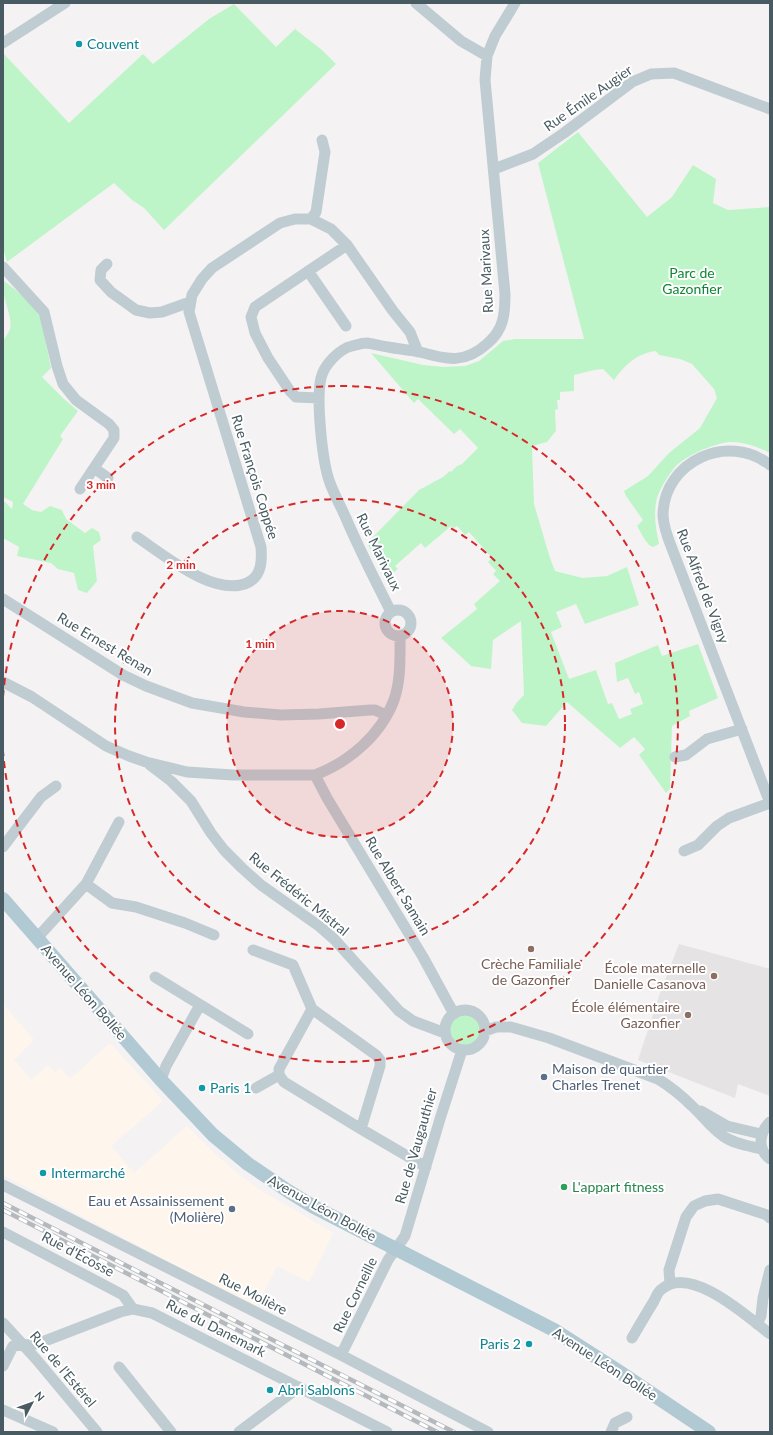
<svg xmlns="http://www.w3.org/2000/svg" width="773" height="1435" viewBox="0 0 773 1435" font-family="Lato,sans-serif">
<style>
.commercial{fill:#fef6ed}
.education{fill:#e6e3e5}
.green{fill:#bef5c8}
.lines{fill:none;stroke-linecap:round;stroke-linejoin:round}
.minor{stroke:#bfcdd3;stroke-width:11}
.major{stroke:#b0c9d3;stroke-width:14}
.rail-casing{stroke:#b4b9bd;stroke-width:4.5}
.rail{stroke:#fff;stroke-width:3;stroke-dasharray:9;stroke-linecap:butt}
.ring{fill:none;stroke:#d62828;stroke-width:2;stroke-dasharray:7 5}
.culture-dot{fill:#0f9aa8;stroke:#fff;stroke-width:1.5}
.education-dot{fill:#8d6e63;stroke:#fff;stroke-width:1.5}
.service-dot{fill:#5c6f8a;stroke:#fff;stroke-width:1.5}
.leisure-dot{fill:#2e9e5b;stroke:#fff;stroke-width:1.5}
.labels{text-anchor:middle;stroke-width:4;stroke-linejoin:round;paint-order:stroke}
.culture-label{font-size:14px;fill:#0d838f;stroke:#fff;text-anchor:start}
.street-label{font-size:14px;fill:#485b62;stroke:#fff}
.park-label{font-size:14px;fill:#0d8832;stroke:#fff}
.education-label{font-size:14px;fill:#785e54;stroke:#fff;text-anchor:end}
.service-label{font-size:14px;fill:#4e5e75;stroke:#fff;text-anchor:start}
.leisure-label{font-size:14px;fill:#27864d;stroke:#fff;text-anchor:start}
.centre{fill:#d62828;stroke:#fff;stroke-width:2}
.ring-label{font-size:12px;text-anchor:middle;font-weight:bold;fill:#d62828;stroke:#fff;stroke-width:4;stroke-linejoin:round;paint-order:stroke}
</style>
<rect width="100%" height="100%" fill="#f5f2f3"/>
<path class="commercial" d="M3 1004 34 1040 14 1060 31 1080 48 1065 55 1072 60 1068 70 1079 110 1043 163 1101 111 1146 134 1173 187 1126 214 1153 242 1177 260 1190 333 1233 309 1282 277 1266 256 1307 3 1175Z"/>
<path class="education" d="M679 944 770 969V1096L738 1084 735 1098 638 1060 659 996Z"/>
<path class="green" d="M234 4 276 47 295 29 322 50 336 64 164 230 144 208 132 200 114 183 7 262 3 248V53L69 123 143 54 153 64 209 19Z
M578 132 647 217 672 197 693 165 716 179 713 203 728 210 770 207V453C758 447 743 441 729 442 713 444 690 454 678 464 671 470 660 489 657 498 653 514 656 529 659 544L653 547 649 545 645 540 637 526 643 520 626 496 624 491 648 476 669 453 700 428 717 398 714 389 692 364 680 359 659 355 656 351C637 353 624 366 614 380L603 369 594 370 574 375V391L560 392V400H557L558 409 555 410 556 431 547 442 532 446 534 504 550 558 555 571 583 578 607 576 627 567 639 605 585 624 576 604 556 612 562 627 551 632 569 679 596 670 608 704 612 703 619 719 632 714 630 709 643 704 639 692 635 694 628 678 617 682 615 663 658 645 662 656 698 644 718 698 689 711 690 716 672 726 670 789 666 793 639 755 645 749 634 737 620 748 567 702 546 726 522 723 512 710 517 702 524 695 521 621 493 640 491 669 471 666 441 638 477 609 474 604 500 581 493 574 496 571 488 562 492 558 469 532 465 535 457 526 454 528 451 526 425 548 421 543 395 566 398 569 386 578 367 543 419 490 443 477 450 471 451 472 457 466 462 464 478 448 460 429 454 434 418 399 414 403 371 353 423 365 444 367 465 366 479 361 503 341 515 339H584L538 163Z
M4 281C17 290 35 306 41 319L51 368 42 377 63 398 78 411 60 436 63 439 23 504 32 510 41 512 50 506 62 510 66 519 85 533 92 528 99 532 101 540 93 546 97 581 87 593 78 590 74 573 58 569 51 563 17 556 19 547 3 538V502H5L12 509 13 502 3 497V341C5 337 9 333 10 329 13 314 0 297 4 281Z
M445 1030a20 20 0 1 1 40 0a20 20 0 1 1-40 0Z"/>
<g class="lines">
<path class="minor" d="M416 3 461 41 487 56
M3 43 65 3
M494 169 533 154 564 133 632 82 651 74 674 73 770 109
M311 219 316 212 325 152 322 140
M107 264 101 270 100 280 111 292 136 310 150 313 162 312 190 302
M3 267 44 312 57 366 63 384 76 400 109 424 114 430V438L94 468 108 478
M308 271 346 326
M319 398 296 397 290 391 268 358 255 333 251 317 255 307 347 245
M770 465C728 432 663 461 663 516 664 527 667 536 671 546L770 803
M80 489 94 468
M137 537C164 555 216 599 249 582 262 575 262 560 261 547L189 312 192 295 202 279 212 268 280 223 295 219H311L331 229 347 245 393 311 410 332 418 352
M3 599 123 675 146 686 192 703 244 712 281 715 319 714 370 710H375L386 715
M385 623a13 13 0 1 1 26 0a13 13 0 1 1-26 0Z
M391 612C375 580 359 549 345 516 340 505 334 494 330 483 322 462 316 399 321 378 324 365 339 349 352 346 356 345 362 343 367 343 373 344 381 346 388 347 398 349 410 350 420 352 448 360 465 364 488 343 504 329 505 314 505 294L485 80 487 56 495 36 515 3
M3 682 32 697 106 746 129 756 146 762 187 772 233 775H315C349 762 381 735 394 700 401 680 400 657 400 636
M675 757 686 755 707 739 742 729
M150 765 171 781 191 801 211 833 224 850 242 868 261 885 319 926 334 939 399 1011 413 1021 445 1033
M315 775 327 798 423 957 454 1014
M3 847 41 797 56 786
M684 851 698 845 717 826 729 818 770 803
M86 884 119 822
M37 938 86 884 112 903 136 907 185 923 214 935
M253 950 293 965 312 1009
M155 977 248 1034
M445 1030a20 20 0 1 1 40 0a20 20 0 1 1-40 0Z
M485 1031 496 1027H511L549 1038 658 1079C671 1087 682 1096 692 1106 703 1116 711 1128 723 1136 734 1144 749 1146 762 1149
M161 1080 166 1066 200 1005
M256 1088 279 1075
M701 1111 727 1126 761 1134
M770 1122C759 1133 757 1149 770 1159
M361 1129 380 1066V1060L376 1055 312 1009 279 1069V1075L284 1082 361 1129 426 1167
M3 1185 341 1355 488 1432
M3 1232 123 1295 133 1309
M670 1284 669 1270 686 1217 694 1206 705 1201 718 1199 767 1215 770 1218
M3 1323 36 1359 97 1432
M757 1324 761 1316 763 1298 770 1270
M632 1338C639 1326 646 1314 654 1301 656 1297 658 1291 662 1289 690 1264 748 1317 770 1334
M341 1355 388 1260 405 1236 440 1119 462 1050
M3 1366 13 1346 37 1344 120 1312 133 1309 152 1313 387 1432
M119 1367 171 1432
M3 1410 53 1432
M239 1432 299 1387
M611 1432 615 1423 627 1417"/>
<path class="major" d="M3 899 161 1080 213 1135 248 1164 288 1191 314 1207 554 1330 618 1371 709 1432"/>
<defs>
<path id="rail" d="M3 1203 454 1432
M3 1210 437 1432"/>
</defs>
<use href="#rail" class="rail-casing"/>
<use href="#rail" class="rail"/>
</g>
<circle cx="340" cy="724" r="113" fill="#d62828" fill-opacity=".12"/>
<g class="ring">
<circle cx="340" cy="724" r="113"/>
<circle cx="340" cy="724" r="225"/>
<path d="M3 697A338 338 0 1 1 3 751"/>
</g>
<g class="culture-dot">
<circle cx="79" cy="44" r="4"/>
<circle cx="202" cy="1088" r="4"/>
<circle cx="43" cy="1173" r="4"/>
<circle cx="529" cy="1344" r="4"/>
<circle cx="270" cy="1390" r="4"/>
</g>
<g class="education-dot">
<circle cx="531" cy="949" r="4"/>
<circle cx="714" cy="976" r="4"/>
<circle cx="688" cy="1015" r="4"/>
</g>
<g class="service-dot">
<circle cx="544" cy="1077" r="4"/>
<circle cx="232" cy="1209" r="4"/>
</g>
<circle class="leisure-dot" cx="564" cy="1187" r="4"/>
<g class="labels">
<g class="culture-label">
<text x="87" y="49">Couvent</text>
<text x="210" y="1093">Paris 1</text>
<text x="51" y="1178">Intermarché</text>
<text x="521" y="1349" text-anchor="end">Paris 2</text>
<text x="278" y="1395">Abri Sablons</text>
</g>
<g class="street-label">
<text transform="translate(588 98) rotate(-35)" y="5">Rue Émile Augier</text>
<text transform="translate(486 271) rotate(-93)" y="5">Rue Marivaux</text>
<text transform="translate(255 477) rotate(73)" y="5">Rue François Coppée</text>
<text transform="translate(379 552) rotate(64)" y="5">Rue Marivaux</text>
<text transform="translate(703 586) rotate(69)" y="5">Rue Alfred de Vigny</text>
<text transform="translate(105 644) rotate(31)" y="5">Rue Ernest Renan</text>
<text transform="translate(398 886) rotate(59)" y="5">Rue Albert Samain</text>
<text transform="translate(299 894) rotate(39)" y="5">Rue Frédéric Mistral</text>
<text transform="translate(84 992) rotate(49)" y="5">Avenue Léon Bollée</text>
<text transform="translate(416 1146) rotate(-74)" y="5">Rue de Vaugauthier</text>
<text transform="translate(322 1208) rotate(29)" y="5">Avenue Léon Bollée</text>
<text transform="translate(78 1254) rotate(28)" y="5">Rue d'Écosse</text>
<text transform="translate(253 1294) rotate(27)" y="5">Rue Molière</text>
<text transform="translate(355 1295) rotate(-64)" y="5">Rue Corneille</text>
<text transform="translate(216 1328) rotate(27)" y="5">Rue du Danemark</text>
<text transform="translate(605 1364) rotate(33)" y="5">Avenue Léon Bollée</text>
<text transform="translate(63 1369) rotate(50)" y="5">Rue de l'Estérel</text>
</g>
<g class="park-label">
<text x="692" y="278">Parc de<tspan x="692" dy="16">Gazonfier</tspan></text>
</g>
<g class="education-label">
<text x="531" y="969" text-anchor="middle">Crèche Familiale<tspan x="531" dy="16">de Gazonfier</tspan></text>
<text x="706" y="973">École maternelle<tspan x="706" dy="16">Danielle Casanova</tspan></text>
<text x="680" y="1012">École élémentaire<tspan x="680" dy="16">Gazonfier</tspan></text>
</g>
<g class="service-label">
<text x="552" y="1074">Maison de quartier<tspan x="552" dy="16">Charles Trenet</tspan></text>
<text x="224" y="1206" text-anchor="end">Eau et Assainissement<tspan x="224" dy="16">(Molière)</tspan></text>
</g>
<g class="leisure-label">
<text x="572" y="1192">L'appart fitness</text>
</g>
</g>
<circle cx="340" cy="724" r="6" class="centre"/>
<g class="ring-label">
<text x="101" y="489">3 min</text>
<text x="181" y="569">2 min</text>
<text x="260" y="648">1 min</text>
</g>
<rect width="773" height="1435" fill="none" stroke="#485b62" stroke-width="8"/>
<g transform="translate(32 1403) rotate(49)" stroke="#ffffff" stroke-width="3" paint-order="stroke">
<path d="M0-3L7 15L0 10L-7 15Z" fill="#485b62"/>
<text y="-6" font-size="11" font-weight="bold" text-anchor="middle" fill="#485b62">N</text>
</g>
</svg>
